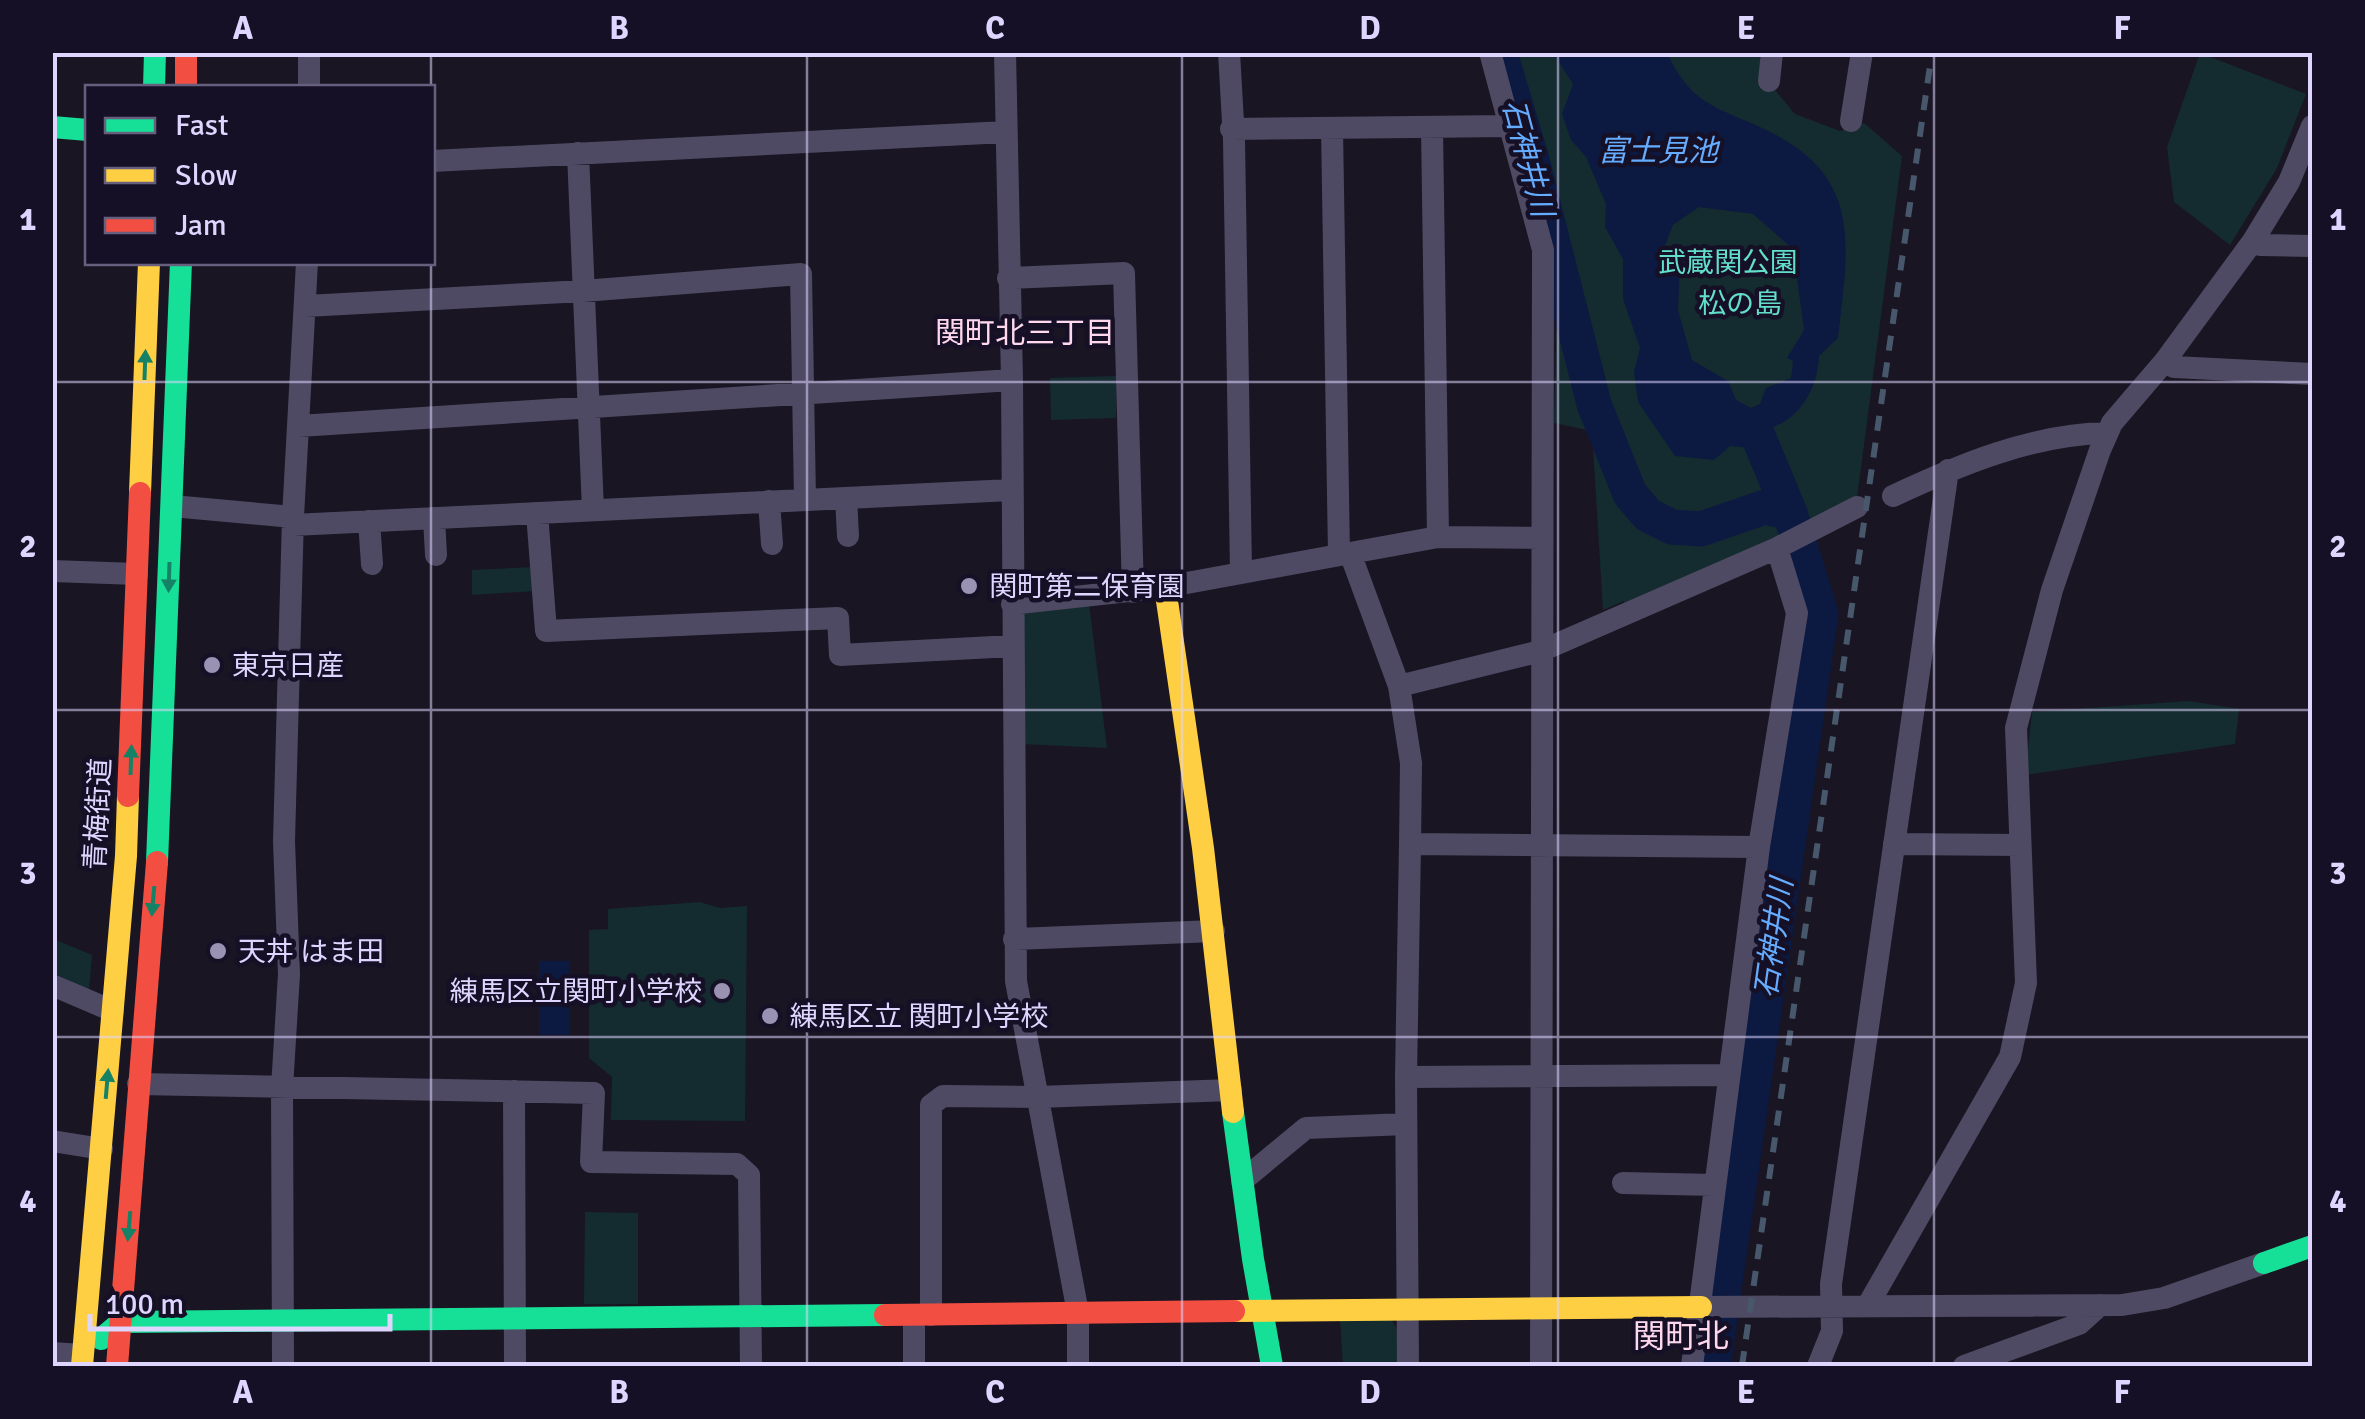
<svg xmlns="http://www.w3.org/2000/svg" width="2365" height="1419" viewBox="0 0 2365 1419" font-family="Signika,'Noto Sans JP',sans-serif">
<style>
.green{fill:#142c2f}
.water{fill:#0c1a42;fill-rule:evenodd}
.lines{fill:none;stroke-linecap:round;stroke-linejoin:round}
.river{stroke:#0c1a42;stroke-width:35}
.street{stroke:#4e4a63;stroke-width:22}
.fast{stroke:#16e098;stroke-width:22}
.slow{stroke:#ffcf43;stroke-width:22}
.jam{stroke:#f24e42;stroke-width:22}
.rail{stroke:#47586c;stroke-width:6;stroke-dasharray:15 12;stroke-linecap:butt}
.oneway{fill:#168265}
.grid{fill:none;stroke:#ded6ff;stroke-width:2.5;stroke-opacity:0.55}
.poi-dot{fill:#9992b2;stroke:#161027;stroke-width:4}
.labels{text-anchor:middle;stroke-width:9;stroke-linejoin:round;paint-order:stroke}
.park-label{font-size:28px;fill:#62dfca;stroke:#161027}
.poi-label{font-size:28px;fill:#ded6ff;stroke:#161027;text-anchor:start}
.street-label{font-size:28px;fill:#ded6ff;stroke:#161027}
.water-label{font-size:30px;font-style:italic;fill:#65abfe;stroke:#161027}
.neighbourhood-label{font-size:30px;fill:#ffd8ee;stroke:#161027}
.quarter-label{font-size:32px;fill:#ffd8ee;stroke:#161027}
.neatline{fill:none;stroke:#ded6ff;stroke-width:4}
.grid-label{font-size:32px;text-anchor:middle;font-weight:bold;fill:#ded6ff}
</style>
<rect width="100%" height="100%" fill="#191522"/>
<path class="green" d="M1508 53H1759L1765 78 1795 114 1840 131 1864 123 1902 156 1857 498 1625 607 1624 601 1603 610 1592 431 1554 423 1559 234 1538 148Z
M2200 53 2306 94 2277 168 2230 245 2174 202 2167 147Z
M1116 376V418L1051 420 1050 378Z
M533 567 534 591 472 595V570Z
M1089 603 1107 748 1022 744 1021 611Z
M2189 701 2239 709 2235 744 2025 775 2032 712Z
M700 902 720 908 747 906 745 1121 611 1120 612 1077 589 1058V930L608 929V909Z
M56 940 92 955 89 990 53 973Z
M585 1212 638 1213V1304H584Z
M1340 1320H1392L1397 1330V1366H1343Z"/>
<path class="water" d="M1553 53H1667C1689 98 1706 104 1751 123 1863 170 1850 235 1838 338L1819 356C1818 388 1799 423 1765 429L1751 448 1730 446 1714 460 1675 456 1638 402 1634 372 1640 348 1623 299V259L1605 227 1606 204 1586 157 1571 140 1562 114 1573 84ZM1699 207 1753 214 1793 249 1804 330 1787 358 1793 361 1791 378 1766 388 1760 404 1741 412 1728 381 1692 360 1678 310 1680 264 1663 251 1673 225Z
M539 961H569V1035H539Z"/>
<g class="lines">
<path class="river" d="M1503 63 1532 160 1594 404 1630 494 1648 515 1672 527 1701 529 1765 507 1790 513
M1713 1366 1821 614 1790 513 1756 431 1722 412"/>
<path class="street" d="M309 52V88
M1005 52 1012 380 1016 981 1078 1313V1366
M1229 52 1234 140 1241 572
M1490 52 1543 250 1541 1366
M1769 81 1772 52
M1851 121 1862 52
M1332 128 1339 555
M1432 128 1438 537
M1231 129 1510 126
M578 153 593 510
M432 161 1006 132
M2253 241 2260 245 2312 246
M1008 278 1124 273 1133 592
M306 306 583 291 801 274 805 499
M2165 361 2174 367 2312 374
M299 426 1012 380
M1893 496C1959 465 2033 434 2107 433
M846 498 848 536
M769 501 772 544
M172 506 293 517
M537 513 546 631 838 618 840 655 1013 646
M434 518 436 555
M369 521 372 564
M293 525 1011 490
M1777 548 1857 507
M1350 553 1399 686 1411 763 1410 844
M52 571 137 574
M1012 604 1165 587 1438 537 1542 538
M1399 686 1541 651 1777 548 1797 613 1759 847 1692 1366
M1894 844 2020 845
M1014 939 1214 931
M52 985 113 1011
M1406 1077 1729 1075
M138 1084 594 1093 591 1162 737 1164 749 1175 751 1366
M514 1091 515 1366
M52 1141 102 1149
M1242 1181 1306 1128 1406 1124
M1623 1183 1715 1185
M1868 1305 2010 1057 2026 983 2016 728 2052 590 2100 450 2112 423 2165 361 2253 241 2289 182 2312 126
M1701 1307 2122 1305 2164 1298 2264 1263
M914 1315V1366
M931 1315V1105L943 1096 1038 1097 1231 1090
M52 1353 82 1355
M283 1366 282 1088 289 974 284 841 293 517 307 262
M1408 1366 1406 1077 1410 844 1759 847
M1818 1366 1832 1331 1831 1284 1948 470
M1964 1366 2079 1324 2100 1305"/>
<path class="fast" d="M154 88 155 52
M52 127 88 130
M157 862 181 262
M1233 1112 1253 1259 1272 1366
M2264 1263 2312 1246
M101 1339 121 1322 885 1315"/>
<path class="slow" d="M140 493 149 262
M1165 587 1203 848 1233 1112
M1234 1311 1701 1307
M82 1366 126 856 128 796"/>
<path class="jam" d="M186 52V88
M128 796 140 493
M885 1315 1234 1311
M117 1366 157 862"/>
<path class="rail" d="M1742 1366 1932 52"/>
</g>
<defs><path id="oneway-solid" d="M-6-.8H1V-3.2L6.5 0L1 3.2V.8H-6Z" transform="scale(2.5)"/></defs>
<g class="oneway">
<use href="#oneway-solid" transform="translate(145 365) rotate(-88)"/>
<use href="#oneway-solid" transform="translate(169 577) rotate(92)"/>
<use href="#oneway-solid" transform="translate(131 760) rotate(-88)"/>
<use href="#oneway-solid" transform="translate(153 901) rotate(95)"/>
<use href="#oneway-solid" transform="translate(107 1084) rotate(-85)"/>
<use href="#oneway-solid" transform="translate(129 1226) rotate(95)"/>
</g>
<path class="grid" d="M431 52V88M807 52V1366M1182 52V1366M1558 52V1366M1934 52V1366M431 262V1366M52 382H2312M52 710H2312M52 1037H2312"/>
<g class="poi-dot">
<circle cx="969" cy="586" r="10"/>
<circle cx="212" cy="665" r="10"/>
<circle cx="218" cy="951" r="10"/>
<circle cx="722" cy="991" r="10"/>
<circle cx="770" cy="1016" r="10"/>
</g>
<g class="labels">
<g class="park-label">
<text x="1728" y="272">武蔵関公園</text>
<text x="1740" y="313">松の島</text>
</g>
<g class="poi-label">
<text x="989" y="596">関町第二保育園</text>
<text x="232" y="675">東京日産</text>
<text x="238" y="961">天丼 はま田</text>
<text x="702" y="1001" text-anchor="end">練馬区立関町小学校</text>
<text x="790" y="1026">練馬区立 関町小学校</text>
</g>
<g class="street-label">
<text transform="translate(97 814) rotate(-87)" y="10">青梅街道</text>
</g>
<g class="water-label">
<text x="1658" y="161">富士見池</text>
<text transform="translate(1528 158) rotate(75)" y="10">石神井川</text>
<text transform="translate(1774 938) rotate(-82)" y="10">石神井川</text>
</g>
<g class="neighbourhood-label">
<text x="1025" y="343">関町北三丁目</text>
</g>
<g class="quarter-label">
<text x="1681" y="1347">関町北</text>
</g>
</g>
<rect width="2365" height="1419" fill="none" stroke="#161027" stroke-width="110"/>
<rect x="85" y="85" width="350" height="180" fill="#161027" stroke="#665f7d" stroke-width="2.5"/>
<rect x="105" y="118" width="50" height="15" fill="#16e098" stroke="#665f7d" stroke-width="2.5"/>
<text x="175" y="135" font-size="30" fill="#ded6ff">Fast</text>
<rect x="105" y="168" width="50" height="15" fill="#ffcf43" stroke="#665f7d" stroke-width="2.5"/>
<text x="175" y="185" font-size="30" fill="#ded6ff">Slow</text>
<rect x="105" y="218" width="50" height="15" fill="#f24e42" stroke="#665f7d" stroke-width="2.5"/>
<text x="175" y="235" font-size="30" fill="#ded6ff">Jam</text>
<path d="M90 1314v15h300v-15" fill="none" stroke="#ded6ff" stroke-width="5"/>
<text x="105" y="1314" font-size="30" fill="#ded6ff" stroke="#161027" stroke-width="8" paint-order="stroke">100 m</text>
<rect x="55" y="55" width="2255" height="1309" class="neatline"/>
<g class="grid-label">
<text x="243" y="39">A</text>
<text x="619" y="39">B</text>
<text x="995" y="39">C</text>
<text x="1370" y="39">D</text>
<text x="1746" y="39">E</text>
<text x="2122" y="39">F</text>
<text x="28" y="230">1</text>
<text x="2338" y="230">1</text>
<text x="28" y="557">2</text>
<text x="2338" y="557">2</text>
<text x="28" y="884">3</text>
<text x="2338" y="884">3</text>
<text x="28" y="1212">4</text>
<text x="2338" y="1212">4</text>
<text x="243" y="1403">A</text>
<text x="619" y="1403">B</text>
<text x="995" y="1403">C</text>
<text x="1370" y="1403">D</text>
<text x="1746" y="1403">E</text>
<text x="2122" y="1403">F</text>
</g>
</svg>
